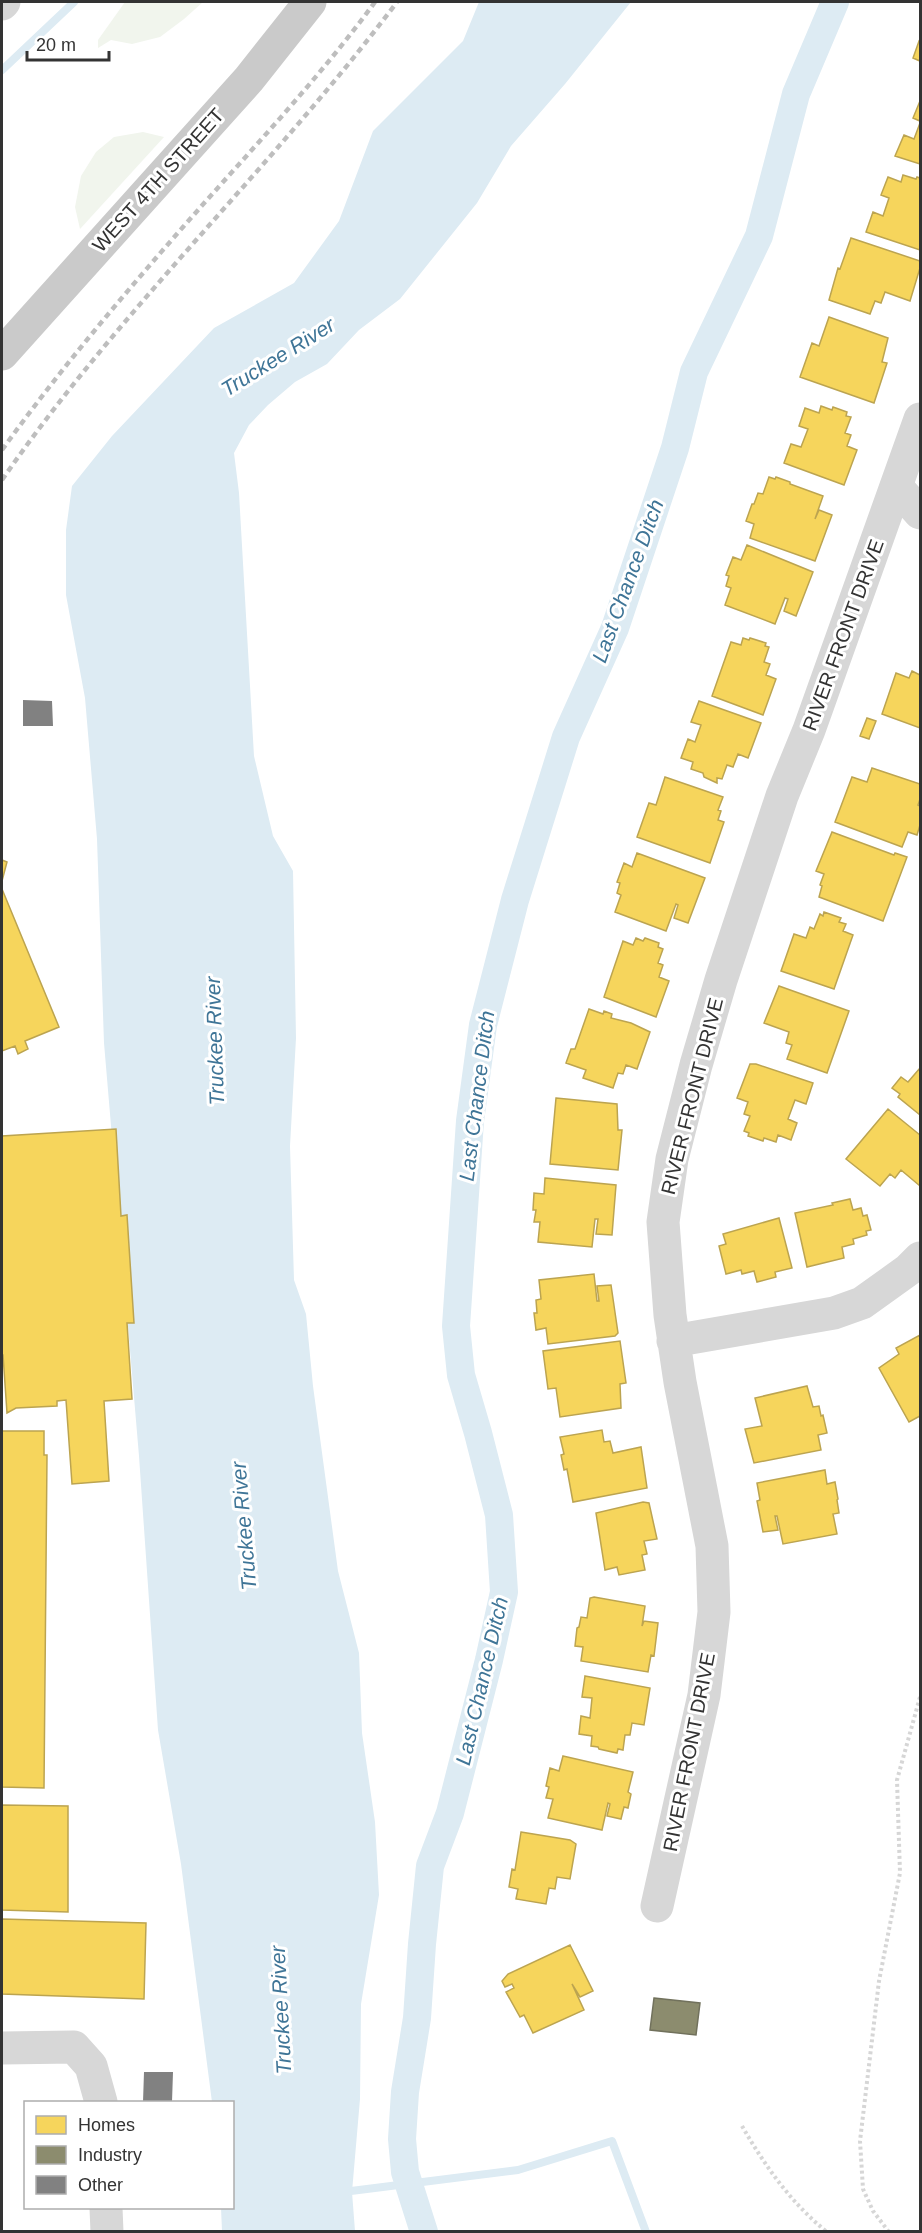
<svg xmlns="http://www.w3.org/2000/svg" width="922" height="2233" viewBox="0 0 922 2233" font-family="Helvetica,sans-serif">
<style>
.green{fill:#f1f5ed}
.water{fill:#ddebf3}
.homes{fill:#f6d55c;stroke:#bca450;stroke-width:1.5}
.industry{fill:#8c8c6e;stroke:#71715c;stroke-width:1.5}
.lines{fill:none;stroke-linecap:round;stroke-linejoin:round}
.stream{stroke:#ddebf3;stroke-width:8}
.canal{stroke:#ddebf3;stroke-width:28}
.building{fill:#818181}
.path{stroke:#d6d6d6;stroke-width:4;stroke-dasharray:3 3;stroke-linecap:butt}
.minor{stroke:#d7d7d7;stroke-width:33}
.major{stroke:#cacaca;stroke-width:33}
.rail{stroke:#bebebe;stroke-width:4.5;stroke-dasharray:6 4.5;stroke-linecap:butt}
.labels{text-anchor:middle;stroke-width:6;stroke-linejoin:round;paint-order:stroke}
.street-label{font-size:20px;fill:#333;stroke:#fff}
.water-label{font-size:21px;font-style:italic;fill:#3f7597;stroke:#fff}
</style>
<rect width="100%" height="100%" fill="#fff"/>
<path class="green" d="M125 2H203L184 19 160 37 132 44 111 40 98 48V40Z
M143 132 164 137 80 229 75 207 81 176 96 152 114 137Z"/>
<path class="water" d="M479 2H631L565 84 511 146 477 203 400 299 359 330 327 364 295 382 268 405 249 425 234 453 239 493 254 756 273 836 293 871 296 1038 290 1146 294 1280 306 1314 313 1386 338 1571 359 1653 362 1733 375 1822 379 1895 361 2004 360 2099 352 2192 355 2231H222L221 2208H232V2102H212L181 1864 158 1730 139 1456 104 1043 97 839 85 698 66 595V530L72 486 112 436 214 328 294 283 339 221 373 131 463 41Z"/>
<path class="homes" d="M919 41 920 42V61L913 58Z
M920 101V121L913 118Z
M920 123V164L895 156 904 135 914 139Z
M903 175 916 179 917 177 920 178V250L866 232 873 212 883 216 889 198 881 195 888 177 901 182Z
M851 238 920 261V268L910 301 885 292 881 303 875 301 870 314 829 300 838 268 840 269Z
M829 317 888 338 882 362 887 363 874 403 800 377 812 343 819 346Z
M821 406 832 410 833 407 847 412 846 416 851 417 845 433 851 435 847 446 857 450 844 485 784 463 791 444 801 447 808 429 799 426 805 408 819 413Z
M769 477 775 479 776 477 790 482V484L823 496 815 519 819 510 832 515 815 561 750 538 754 524 746 521 752 504H754L758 493 763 494Z
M747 545 813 572 796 616 784 611 788 599 785 598 775 624 725 605 731 588 726 586 729 576 726 575 733 557 741 560Z
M743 638 749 640 750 638 766 643 765 646 769 647 764 662 770 664 766 675 776 679 763 715 712 696 731 642 741 645Z
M912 671 920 675V728L882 714 896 673 909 678Z
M699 701 761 723 748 758 738 754 733 767 727 765 722 779 717 778V783L704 777 703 773 691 769 693 762 681 758 688 739 695 742 701 725 691 722Z
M867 718 876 721 869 739 860 736Z
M872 768 920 784V799L918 805 920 806V825L917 835 908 832 902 847 835 822 852 777 867 782Z
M665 777 723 797 718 810 721 811 718 820 724 822 710 863 637 837 649 803 656 805Z
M832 832 894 855 895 853 907 857 883 921 819 897 822 886 820 885 824 874 816 871Z
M637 853 705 878 688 923 674 918 678 905 676 904 666 931 615 912 621 895 617 893 620 883 617 882 624 863 632 867Z
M2 860 7 862 2 881Z
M2 889 59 1027 25 1041 28 1049 18 1054 15 1046 2 1051Z
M824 912 841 918 839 922 846 924 843 931 853 935 834 989 781 971 794 934 806 938 810 927 814 929 820 914 823 916Z
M636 938 643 941 645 938 659 943 658 947 663 949 658 963 663 965 659 977 669 981 656 1017 604 997 623 941 633 945Z
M779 986 849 1011 827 1073 787 1059 792 1045 786 1043 789 1032 764 1023Z
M589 1009 603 1014 604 1011 612 1014 611 1018 631 1023 650 1032 637 1069 626 1065 623 1074 618 1073 613 1088 583 1078 586 1070 566 1063 571 1049H575Z
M750 1064H756L813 1083 806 1104 795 1100 788 1119 797 1123 791 1140 778 1135 776 1142 764 1138 763 1141 748 1136 749 1133 744 1131 750 1116 744 1114 748 1102 737 1098Z
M920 1068V1115L898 1097 900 1094 892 1088 901 1077 908 1082Z
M556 1098 617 1104 618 1130H622L618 1170 550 1164Z
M888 1109 920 1135V1186L901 1170 895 1178 890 1174 880 1186 846 1159Z
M116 1129 121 1216 127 1215 134 1323H127L132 1399 104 1401 109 1481 72 1484 66 1400 57 1401V1406L16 1408 7 1413 3 1355H2V1136Z
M545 1178 616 1185 612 1235 596 1234 598 1219H595L592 1247 538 1242 540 1222H534L536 1210H533L534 1193 544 1194Z
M850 1199 853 1210 861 1208 863 1216 867 1215 871 1230 866 1231 867 1235 853 1239 854 1244 842 1247 844 1258 807 1267 795 1213 833 1205 832 1203Z
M779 1218 792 1268 775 1272 776 1277 757 1282 754 1271 742 1274 741 1270 726 1274 719 1246 726 1244 723 1234Z
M594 1274 597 1301H599L597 1286 611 1285 618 1333 615 1336 548 1344 546 1328 536 1330 534 1313H537L536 1300 541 1299 539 1280Z
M920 1335V1416L909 1422 879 1368 899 1354 896 1348Z
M620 1341 626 1383 620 1384 621 1408 560 1417 556 1388 548 1389 543 1351Z
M807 1386 813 1407 819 1406 821 1416 823 1415 827 1433 818 1435 821 1450 754 1463 745 1429 762 1426 755 1398Z
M602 1430 604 1442 610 1441 613 1453 641 1447 647 1488 573 1502 567 1469 564 1470 561 1455 564 1454 560 1437Z
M2 1431H44V1455H47L44 1788 2 1787Z
M825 1470 827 1484 835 1482 838 1499 837 1500 839 1513 833 1514 837 1534 783 1544 777 1516H775L778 1530 763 1532 757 1501 760 1500 757 1483Z
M643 1502 649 1503 657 1539 644 1541 647 1554 642 1555 645 1570 619 1575 617 1567 605 1570 596 1513Z
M594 1597 645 1606 642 1626 644 1621 658 1623 654 1656 651 1655 648 1672 581 1661 583 1647 575 1646 577 1628 579 1627 581 1617 587 1618 590 1598Z
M585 1676 650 1688 644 1725 632 1723 630 1735H625L623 1750 618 1749 617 1753 599 1749 598 1747 591 1746 592 1736 579 1734 581 1716 590 1718 592 1698 582 1697Z
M563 1756 633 1772 628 1792 631 1794 628 1808 624 1807 621 1819 607 1816 610 1804 608 1803 602 1830 548 1818 553 1799 546 1798 549 1787 546 1786 550 1768 559 1771Z
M2 1805 68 1806V1912L2 1910Z
M521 1832 570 1840 576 1844 570 1879 557 1877 555 1889 549 1888 546 1904 516 1899 518 1889 509 1887 512 1869 515 1870Z
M2 1919 146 1923 144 1999 2 1994Z
M570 1945 593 1991 580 1997 572 1984 584 2010 533 2033 524 2015 520 2017 506 1992 514 1988 512 1984 505 1987 502 1981 508 1974Z"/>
<path class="industry" d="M654 1998 700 2003 696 2035 650 2030Z"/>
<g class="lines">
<path class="stream" d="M2 70 74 2
M343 2192 518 2170 612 2141 646 2232"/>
<path class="canal" d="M424 2232 405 2172 402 2139 405 2092 417 2018 422 1944 430 1866 450 1813 489 1660 504 1592 499 1515 478 1433 461 1375 456 1326 470 1121 483 1025 515 900 566 737 615 628 675 448 694 372 759 236 796 94 835 2"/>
</g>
<path class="building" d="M23 700 52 701 53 726H23Z
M144 2072H173L172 2102H143Z"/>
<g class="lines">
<path class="path" d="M742 2126C765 2166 791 2203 827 2232
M889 2232 873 2211 863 2189 860 2141 879 1981 900 1873 897 1780 920 1697"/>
<path class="minor" d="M2 4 4 2
M896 486 920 513
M673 1341 834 1313 862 1303 908 1270 920 1258
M657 1906 704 1695 714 1612 712 1546 680 1382 670 1315 663 1222 672 1159 696 1065 721 980 782 796 809 730 920 419
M2 2048 74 2047 91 2066 101 2102
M106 2208 107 2232"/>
<path class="major" d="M2 354 249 79 310 2"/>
<path class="rail" d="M2 450C58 372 120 299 183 227 248 153 317 81 375 2
M2 480C120 309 273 167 397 2"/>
</g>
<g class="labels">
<g class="street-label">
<text transform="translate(158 180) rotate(-48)" y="7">WEST 4TH STREET</text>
<text transform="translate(843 635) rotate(-70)" y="7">RIVER FRONT DRIVE</text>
<text transform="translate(692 1096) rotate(-76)" y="7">RIVER FRONT DRIVE</text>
<text transform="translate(689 1752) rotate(-79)" y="7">RIVER FRONT DRIVE</text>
</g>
<g class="water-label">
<text transform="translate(278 357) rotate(-32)" y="7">Truckee River</text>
<text transform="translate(628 581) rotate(-70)" y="7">Last Chance Ditch</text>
<text transform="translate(215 1041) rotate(-92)" y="7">Truckee River</text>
<text transform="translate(477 1096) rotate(-83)" y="7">Last Chance Ditch</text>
<text transform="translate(244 1526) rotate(-95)" y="7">Truckee River</text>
<text transform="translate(482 1681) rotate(-77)" y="7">Last Chance Ditch</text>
<text transform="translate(281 2010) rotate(-93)" y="7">Truckee River</text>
</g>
</g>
<rect width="922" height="2233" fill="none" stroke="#333333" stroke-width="6"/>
<rect x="24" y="2101" width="210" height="108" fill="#ffffff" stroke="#adadad" stroke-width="1.5"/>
<rect x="36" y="2116" width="30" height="18" fill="#f6d55c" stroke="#adadad" stroke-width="1.5"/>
<text x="78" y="2131" font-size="18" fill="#333333">Homes</text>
<rect x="36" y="2146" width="30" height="18" fill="#8c8c6e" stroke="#adadad" stroke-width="1.5"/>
<text x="78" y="2161" font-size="18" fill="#333333">Industry</text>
<rect x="36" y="2176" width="30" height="18" fill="#818181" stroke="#adadad" stroke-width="1.5"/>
<text x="78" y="2191" font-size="18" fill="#333333">Other</text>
<path d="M27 51v9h82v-9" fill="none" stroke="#333333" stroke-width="3"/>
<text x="36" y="51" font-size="18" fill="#333333" stroke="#ffffff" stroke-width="4.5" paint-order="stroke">20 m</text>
</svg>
